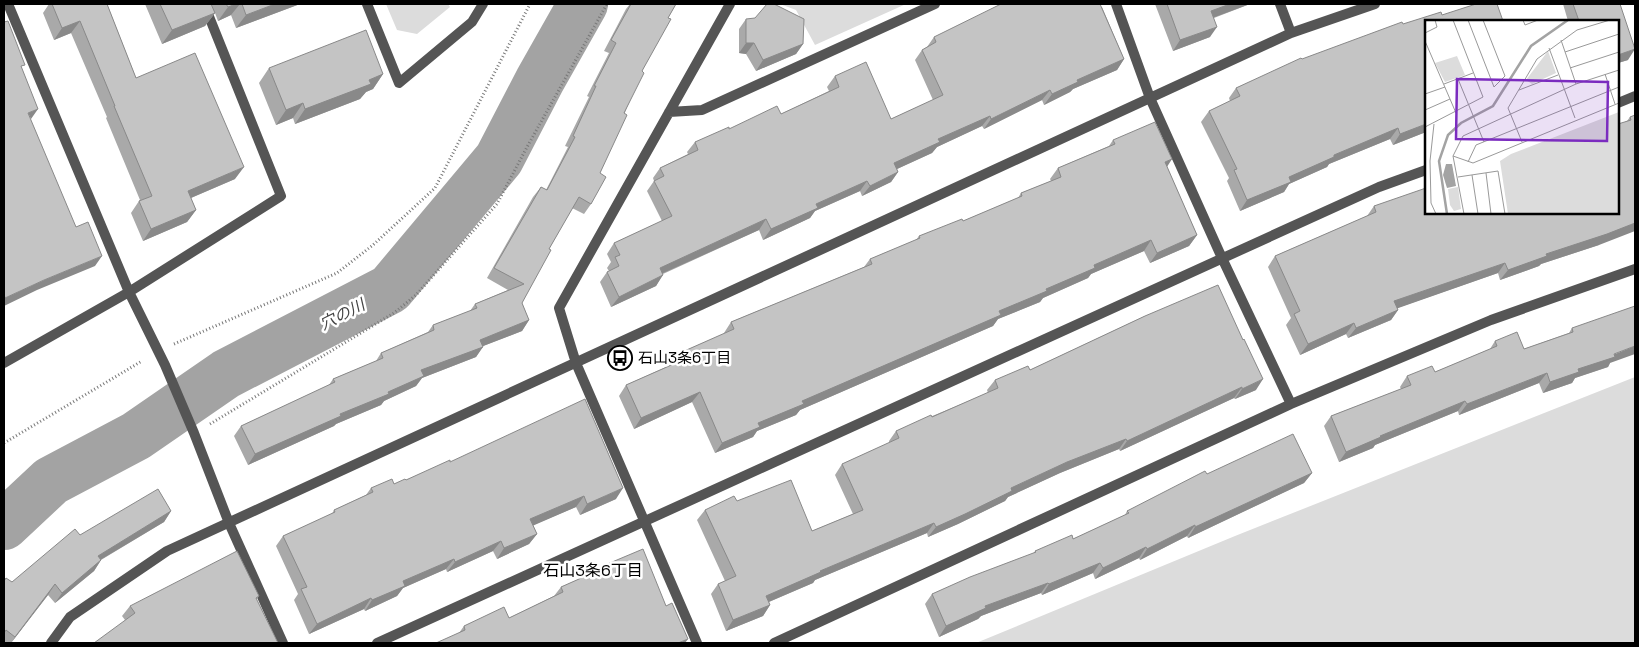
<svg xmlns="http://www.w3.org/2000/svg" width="1639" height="647" viewBox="0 0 1639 647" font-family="'Space Grotesk','Noto Sans JP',sans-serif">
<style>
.green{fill:#dcdcdc}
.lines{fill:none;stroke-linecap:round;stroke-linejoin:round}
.river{stroke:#a3a3a3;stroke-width:50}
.path{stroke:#777;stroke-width:3;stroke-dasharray:1 2.5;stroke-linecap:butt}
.minor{stroke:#555;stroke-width:10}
.wall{fill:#a9a9a9}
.shaded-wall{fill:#898989}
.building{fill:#c4c4c4;stroke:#898989}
.labels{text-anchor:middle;stroke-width:5;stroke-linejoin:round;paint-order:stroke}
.poi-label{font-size:15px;fill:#000;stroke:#fff;text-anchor:start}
.water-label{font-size:16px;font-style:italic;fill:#444;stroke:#fff}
.neighbourhood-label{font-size:16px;fill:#000;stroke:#fff}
.inset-river{fill:none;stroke:#a3a3a3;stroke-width:2.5}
.inset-road{fill:none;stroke:#999;stroke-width:1}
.view{fill:#7b2cbf;fill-opacity:0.15;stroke:#7b2cbf;stroke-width:2.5}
.inset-edge{fill:none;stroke:#000;stroke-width:2.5}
</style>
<rect width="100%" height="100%" fill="#fff"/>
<path class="green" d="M386 4H448L450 7 417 34 397 30Z
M780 4H906L815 45 796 10Z
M1635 377V643H976L1235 536Z"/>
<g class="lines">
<path class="river" d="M4 525 51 481 136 436 226 374 390 289 499 159 540 80 583 4"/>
<path class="path" d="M174 344 337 273 373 245 435 188 530 4
M210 424 394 313 416 295 497 204 527 147 607 4
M4 443 142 361"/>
<path class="minor" d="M8 4 129 292 165 365 194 433 229 523 283 643
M367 4 399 83 472 22 483 4
M1116 4 1150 98 1222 258 1291 404
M1280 4 1291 33
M1618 103 1635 96
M669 112 702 110 935 4
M4 363 129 292 281 196 204 4
M51 643 70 617 167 551 1291 33 1375 4
M377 643 1379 187 1426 170
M697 643 576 363 559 308 730 4
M774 643 1291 404 1491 320 1635 269"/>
</g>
<path class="wall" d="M49 4H107L136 78 235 179 191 198 196 210 187 222 143 241 131 213 139 201 140 200 106 118 107 117 71 33 54 40 43 13Z
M145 4H300L236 28 231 15 218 21 215 13 205 26 162 44Z
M630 4H676L668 18 642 71 600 173 591 204 584 214 572 208 549 249 522 303 529 320 522 331 483 346 476 357 422 378 416 386 384 401 381 405 336 424 334 426 248 465 234 436 241 426 329 385 333 379 376 361 381 353 428 332 433 325 470 311 475 304 508 290 487 278 533 197 541 187 546 190 568 147 565 146 589 97 587 96 609 53 604 51 626 9Z
M1155 4H1250L1214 18 1210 37 1173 51Z
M1563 4H1620L1628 60 1618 63V21H1568Z
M1102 7 1124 59 1117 70 1073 89 1070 92 1044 105 1042 100 984 129 982 126 937 147 932 153 897 169 898 172 891 182 862 196 860 191 815 211 810 218 763 240 759 230 663 274 656 286 611 307 600 282 607 272 609 271 607 268 611 262 607 254 614 243 662 221 647 191 654 181 653 178 660 168 688 154 687 152 695 142 729 129 781 114 829 91 827 87 835 76 891 119 933 100 915 60 922 50 927 47 934 37Z
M746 19 803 44 796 54 756 71 746 54 739 53V29Z
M1302 59 1426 132 1393 145 1390 139 1329 164 1327 167 1289 184 1284 192 1240 211 1227 181 1229 178 1201 122 1209 111 1230 101 1229 98 1236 88Z
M269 68 383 74 373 89 366 92 360 99 295 124 293 118 276 125 259 83Z
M1635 115 1599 245 1541 264 1539 266 1500 280 1498 273 1397 308 1398 310 1391 320 1348 338 1346 334 1300 355 1286 325 1291 318 1268 267 1275 256 1367 216 1374 206 1426 212 1627 121 1630 117Z
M1113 140 1167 167 1197 235 1189 246 1150 263 1144 251 1091 274 1088 278 1043 298 1040 302 998 319 993 326 800 410 796 415 757 431 753 437 715 453 692 402 634 429 619 396 626 385 675 363 682 352 724 334V333L731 322 864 267 870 259 916 240 919 236 963 221 1018 198 1021 193 1051 181 1050 179 1058 168 1109 146Z
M1145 316 1256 390 1235 399 1234 398 1120 451 1119 449 1060 473 1008 497 1005 501 958 524 928 537 927 533 815 580 813 583 769 602 770 605 763 616 726 631 711 594 718 584 725 581 697 520 705 510 737 501 812 531 853 514 835 475 842 464 889 443V441L896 431 988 393 987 390 995 380 1030 370Z
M1572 328 1610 363 1608 367 1575 378 1572 383 1543 393 1539 383 1459 415 1458 411 1375 445 1373 448 1339 462 1324 426 1331 416 1401 389 1400 387 1407 376 1435 372 1490 349 1495 341 1524 349 1569 333Z
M450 462 616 499 580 515 576 507 533 525 537 534 529 544 497 559 493 551 447 572 446 569 403 588 397 596 365 611 364 609 309 634 294 600 298 594 276 546 283 536 332 514 334 510 366 495 371 488 394 484 406 480Z
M1312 473 1304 483 1188 538 1187 536 1140 560 1139 558 1095 579 1093 573 1042 595 1041 593 981 616 978 619 939 637 925 604 932 594 1033 554 1035 551 1073 539 1125 515 1127 511 1207 474Z
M171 511 164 522 101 560 94 571 55 603 48 595 11 643H4V581L12 582 80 535Z
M605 565 666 606 459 633 464 626 509 618 554 596 561 587 602 569Z
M259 596 257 599 125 620 122 616 130 606Z"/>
<path class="shaded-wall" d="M236 4H240L231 15 218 21 228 7Z
M275 4H300L236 28 246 15Z
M1230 4H1250L1204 21 1211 11Z
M215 13 205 26 162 44 172 30Z
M80 21 71 33 54 40 62 28Z
M1217 27 1210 37 1173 51 1180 40Z
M746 43H754L746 54 739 53Z
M803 44 796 54 756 71 763 60Z
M1635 49 1628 60 1618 63V55Z
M1124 59 1117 70 1073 89 1070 92 1044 105 1052 94 1077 80Z
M383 74 373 89 366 92 360 99 295 124 305 109 369 80Z
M1050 90 1042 100 984 129 991 119Z
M303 103 293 118 276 125 286 110Z
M38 109 31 119 28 113Z
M990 116 982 126 937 147 932 153 886 174 894 163 938 139Z
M1426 124V132L1393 145 1400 134Z
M1398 128 1390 139 1329 164 1327 167 1289 184 1284 192 1240 211 1247 200 1289 177 1334 155Z
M1172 159 1165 170V162Z
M244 167 235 179 179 203 188 191Z
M898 172 891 182 862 196 870 186Z
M867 181 860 191 815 211 810 218 763 240 771 229 816 204Z
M196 210 187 222 143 241 151 229Z
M766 219 759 230 652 278 660 268Z
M1635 223V231L1599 245 1541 264 1539 266 1500 280 1508 270 1546 254Z
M1197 235 1189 246 1150 263 1157 253Z
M1151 240 1144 251 1091 274 1088 278 1043 298 1040 302 998 319 993 326 800 410 796 415 757 431 753 437 715 453 722 443 758 423 802 401 999 311 1094 265Z
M102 256 95 266 37 290 4 306V300L5 298 44 280Z
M1505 263 1498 273 1387 312 1394 301Z
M663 275 656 286 611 307 619 297Z
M1398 310 1391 320 1348 338 1356 328Z
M529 320 522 331 478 348 483 347 476 357 422 378 416 386 384 401 381 405 336 424 334 426 248 465 255 454 388 392 421 370 480 340Z
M1354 323 1346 334 1300 355 1308 344Z
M1635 346V354L1610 363 1608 367 1575 378 1572 383 1543 393 1550 382 1578 369Z
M1547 373 1539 383 1459 415 1467 404Z
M1263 379 1256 390 1235 399 1242 389Z
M1242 387 1234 398 1120 451 1127 441Z
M700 392 692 402 634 429 641 418Z
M1465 401 1458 411 1375 445 1373 448 1339 462 1346 452 1380 436Z
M1126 439 1119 449 1060 473 1008 497 1005 501 958 524 928 537 936 527 1011 488 1067 462Z
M1312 473 1304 483 1188 538 1195 527Z
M623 488 616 499 580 515 587 504Z
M584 496 576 507 523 530 530 519Z
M171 511 164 522 90 566 98 556Z
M934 523 927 533 815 580 813 583 759 606 766 596 820 571Z
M1195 525 1187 536 1140 560 1147 549Z
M537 534 529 544 497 559 504 548Z
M501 541 493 551 447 572 455 562Z
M1146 547 1139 558 1095 579 1103 568Z
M454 559 446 569 403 588 397 596 365 611 372 600 403 581Z
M101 560 94 571 55 603 62 593Z
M1100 563 1093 573 1042 595 1049 584Z
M1048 583 1041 593 981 616 978 619 939 637 946 626 985 606Z
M55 584 48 595 11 643 15 637Z
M371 598 364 609 309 634 317 624Z
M770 605 763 616 726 631 733 620Z
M688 639 685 643H678Z"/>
<path class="building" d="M52 4H107L136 78 195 53 244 167 188 191 196 210 151 229 139 201 152 196 114 106H115L80 21 62 28Z
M160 4H211L215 13 172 30Z
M226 4H236L228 7Z
M242 4H275L246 15Z
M631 4H676L668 18 671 19 642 71 644 73 624 113 627 115 600 173 606 177 591 204 579 197 549 249 551 250 522 303 529 320 480 340 483 347 421 370 424 376 388 392 389 394 340 414 341 416 255 454 241 426 335 382 333 379 383 358 381 353 434 330 433 325 477 308 475 304 524 284 494 268 541 187 547 190 575 137 573 136 596 86H594L616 43 611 40Z
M767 4H774L804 19 803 44 763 60 754 43H746V19L755 18Z
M1001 4H1100L1124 59 1077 80 1078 82 1052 94 1050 90 991 119 990 116 938 139 940 142 894 163 898 172 870 186 867 181 816 204 818 208 771 229 766 219 660 268 663 275 619 297 607 272 619 266 615 257 620 255 614 243 672 216 654 181 664 176 660 168 698 150 695 142 729 127V129L777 106 781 114 839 87 835 76 866 62 891 119 943 95 922 50 936 42 934 37Z
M1167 4H1230L1211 11 1217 27 1180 40Z
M1476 4H1497L1503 21H1426V124L1400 134 1398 128 1334 155V157L1289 177 1291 182 1247 200 1234 170 1237 169 1209 111 1240 96 1236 88 1301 58 1302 59 1402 22 1403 24 1441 12 1442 15Z
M1573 4H1620L1635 49 1618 55V21H1579Z
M8 21 25 65 21 66 38 109 28 113 76 227 88 222 102 256 44 280 5 298 4 294V22Z
M366 30 383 74 369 80 371 84 305 109 303 103 286 110 269 68Z
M1635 115V223L1607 234 1546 254 1547 256 1508 270 1505 263 1394 301 1398 310 1356 328 1354 323 1308 344 1294 314 1300 311 1275 256 1376 212 1374 206 1426 188V212H1618V124L1631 120 1630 117Z
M1155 122 1172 159 1165 162 1197 235 1157 253 1151 240 1094 265 1095 268 1046 289 1047 291 999 311 1001 315 802 401 804 404 758 423 760 427 722 443 700 392 641 418 626 385 685 359 682 352 734 329 731 322 872 264 870 259 920 238 919 236 962 219 963 221 1022 196 1021 193 1061 177 1058 168 1115 144 1113 140Z
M1218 285 1243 340 1244 339 1263 379 1242 389V387L1127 441 1126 439 1067 462 1011 488 1012 491 965 514 936 527 934 523 820 571 821 572 766 596 770 605 733 620 718 584 736 576 705 510 734 496 737 501 791 480 812 531 863 510 842 464 899 438 896 431 931 415 932 417 998 388 995 380 1028 366 1030 370 1145 316Z
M1635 306V346L1614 354 1615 357 1578 369 1579 372 1550 382 1547 373 1467 404 1465 401 1380 436 1381 437 1346 452 1331 416 1411 385 1407 376 1432 366 1435 372 1497 346 1495 341 1517 332 1524 349 1573 332 1572 328Z
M585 399 623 488 587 504 584 496 530 519 537 534 504 548 501 541 455 562 454 559 403 581 405 586 372 600 371 598 317 624 301 589 307 587 283 536 335 512 334 510 373 492 371 488 392 479 394 484 405 479 406 480 450 460V462Z
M1293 434 1312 473 1195 527V525L1147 549 1146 547 1103 568 1100 563 1049 584 1048 583 985 606 986 608 946 626 932 594 970 577 1036 552 1035 551 1072 535 1073 539 1129 513 1127 511 1205 471 1207 474Z
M158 489 171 511 98 556 101 560 62 593 55 584 15 637 6 630 4 633V581L6 578 12 582 75 529 80 535Z
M643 549 666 606 672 603 688 639 678 643H436L465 630 464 626 504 607 509 618 563 592 561 587 606 567 605 565Z
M237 551 259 596 256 598 278 643H94L135 613 130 606Z"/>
<defs>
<symbol id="bus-ring" viewBox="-11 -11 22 22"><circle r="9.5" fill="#fff" stroke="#000" stroke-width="1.5"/><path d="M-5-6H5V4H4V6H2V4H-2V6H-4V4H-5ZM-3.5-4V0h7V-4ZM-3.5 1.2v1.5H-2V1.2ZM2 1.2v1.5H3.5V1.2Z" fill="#000"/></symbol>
</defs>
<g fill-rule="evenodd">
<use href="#bus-ring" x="606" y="344" width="28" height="28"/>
</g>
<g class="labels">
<g class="poi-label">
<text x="638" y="363">石山3条6丁目</text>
</g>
<g class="water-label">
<text transform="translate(342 314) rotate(-27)" y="6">穴の川</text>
</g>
<g class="neighbourhood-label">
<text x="593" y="576">石山3条6丁目</text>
</g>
</g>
<g transform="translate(1425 20)">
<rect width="194" height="194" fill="#fff"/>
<path d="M123 31 131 53 107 64 101 60ZM32 36 40 55 20 62 10 43ZM194 92V194H83L75 141 86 134ZM33 167 36 189 29 191 25 185 23 169Z" fill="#dcdcdc"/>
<path d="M21 144H27L31 166 22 168 18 155Z" fill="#a3a3a3"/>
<path class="inset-river" d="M22 194 14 141 23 115 36 103 68 86 106 26 143 0"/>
<path class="inset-road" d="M43 0 69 67 80 56 58 0M98 0 100 5 113 0M0 13 12 7 10 0M136 20 151 64M0 21 31 93M124 28 150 98M140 32 194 14M145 48 194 32M180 54 190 84M33 59 59 122M19 64 48 53M94 70 133 55M0 74 20 67M0 90 25 79M9 104 5 141 6 183 11 194M0 107 58 77 28 0M97 122 83 88 112 39 152 10 185 0M28 136 48 143 194 83M43 142 51 125 194 67M61 153 66 194M47 155 53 194M33 157 73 151 80 194M39 194 28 136 38 116 151 64 194 50"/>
<path class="view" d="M32 59 183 62 182 121 31 119Z"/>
<rect width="194" height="194" class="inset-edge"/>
</g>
<rect width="1639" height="647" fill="none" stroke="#000000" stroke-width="10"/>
</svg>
